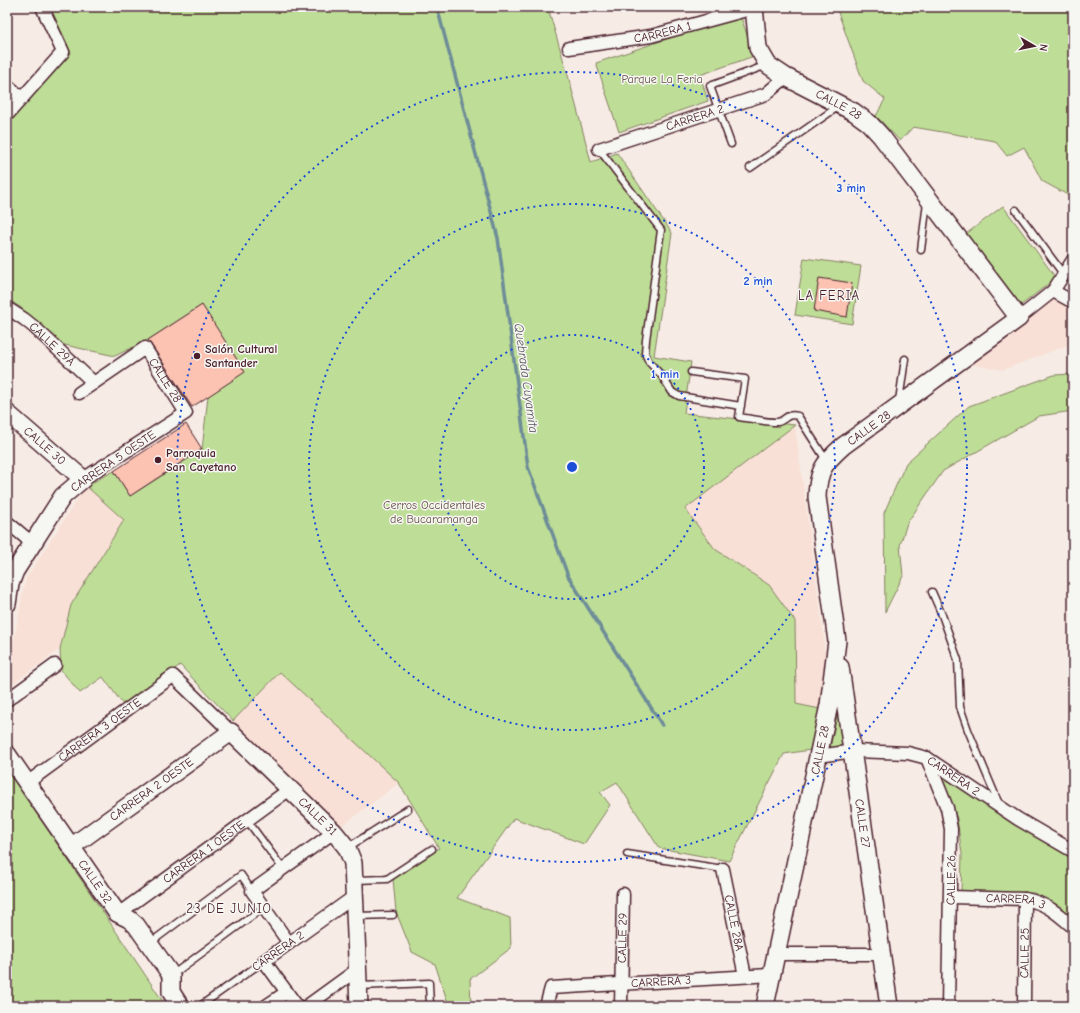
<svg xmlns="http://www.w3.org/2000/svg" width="1080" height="1013" viewBox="0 0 1080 1013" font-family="'Comic Neue',sans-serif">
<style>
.built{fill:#f8e0d6}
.green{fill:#bede97;stroke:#847e61}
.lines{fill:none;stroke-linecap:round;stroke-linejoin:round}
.stream{stroke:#6d8c98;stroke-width:3.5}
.building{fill:#fcc3b2;stroke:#4a1f2b}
.lane-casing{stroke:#4a1f2b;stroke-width:9}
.street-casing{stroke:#4a1f2b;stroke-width:15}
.secondary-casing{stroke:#4a1f2b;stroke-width:20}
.lane{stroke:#f6f6f2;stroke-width:6}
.street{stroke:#f6f6f2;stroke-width:12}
.secondary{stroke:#f6f6f2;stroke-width:17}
.ring{fill:none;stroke:#1d4ed8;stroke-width:2;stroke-dasharray:2 4}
.poi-dot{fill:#4a1f2b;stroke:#f6f6f2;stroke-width:1.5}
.labels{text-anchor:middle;stroke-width:3;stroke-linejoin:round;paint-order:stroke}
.street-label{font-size:12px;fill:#4a1f2b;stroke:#f6f6f2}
.park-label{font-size:12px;fill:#674f46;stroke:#f6f6f2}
.poi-label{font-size:12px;font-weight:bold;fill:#4a1f2b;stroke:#f6f6f2;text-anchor:start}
.neighbourhood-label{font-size:13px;letter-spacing:1px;fill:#4a1f2b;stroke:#f6f6f2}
.water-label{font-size:13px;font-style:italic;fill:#5c5662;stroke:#f6f6f2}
.centre{fill:#1d4ed8;stroke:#f6f6f2;stroke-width:2}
.ring-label{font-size:12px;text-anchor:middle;font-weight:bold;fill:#1d4ed8;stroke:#f6f6f2;stroke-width:3;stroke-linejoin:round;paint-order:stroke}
</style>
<rect width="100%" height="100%" fill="#f7ece5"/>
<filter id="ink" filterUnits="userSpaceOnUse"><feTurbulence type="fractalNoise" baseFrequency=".025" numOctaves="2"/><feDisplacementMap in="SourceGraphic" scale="8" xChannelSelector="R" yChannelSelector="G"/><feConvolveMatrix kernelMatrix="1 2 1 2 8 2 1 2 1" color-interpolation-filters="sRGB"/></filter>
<g filter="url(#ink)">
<path class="built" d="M1054 300 1073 310V343L1003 370 968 364Z
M795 425 823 629 826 665 820 709 796 704 795 621 769 585 715 549 685 509Z
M86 486 124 520 71 605 60 649 7 688V680L23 590 26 578Z
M280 672 399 783 342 826 233 721Z"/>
<path class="green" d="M50 7H551L548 8 569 79 591 162 617 153 672 233 654 356 691 362 684 413 795 425 685 509 715 549 769 585 795 621 796 704 820 709 810 750 784 754 729 861 659 848 617 782 600 792 610 805 584 844 514 818 457 898 510 918 511 948 470 979 471 1006H449L435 964 412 952 396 912 393 879 439 848 399 783 280 672 233 721 180 665 124 706 103 677 80 693 61 670 60 649 71 605 124 520 86 486 114 471 130 496 202 450 208 396 202 305 148 340 115 356 60 344 20 307 7 299V125L71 53Z
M836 7H1073V198L1042 181 1024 147 1007 156 995 141 913 127 900 141 876 116 885 99 863 81Z
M740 14 754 56 700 75 708 101 619 132 596 63Z
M1003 206 1056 278 1020 306 966 234Z
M804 258 861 266 852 324 795 315Z
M1073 374V411L1039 416 943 471 907 523 900 545 903 576 885 612 884 513 906 463 969 406 1054 375Z
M838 710 846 745 830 748Z
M7 769 166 1006H7Z
M940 772 1073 857V918L1061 907 1034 893 961 891 962 854 957 819Z"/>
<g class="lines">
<path class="stream" d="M437 7 498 238 528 467 568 576 662 725"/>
</g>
<path class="building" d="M819 278 852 283 847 317 814 311Z
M202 305 245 372 192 407 148 340Z
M186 424 202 449 130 496 114 471Z"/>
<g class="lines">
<defs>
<path id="lane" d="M731 144 710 86 767 65
M599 149 661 230 646 340 645 353 649 362 662 376 672 392 679 396 741 406
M750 168 839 106
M1016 210 1064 275
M921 250 927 202
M691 372 745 379 739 417C748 418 770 423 778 422 786 420 786 413 798 416L826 460
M899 401 905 359
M932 592 942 615 958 660 960 707 968 730 999 804
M247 820 283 869
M347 848 408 809
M627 854 723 869
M355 880 387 879 432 849
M356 916 393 915
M150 943 241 875 252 891
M172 975 264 907
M360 986 429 983 430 1006
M200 1006 264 961"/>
<g id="street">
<path id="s1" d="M569 48 651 36 754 8"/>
<path d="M7 85 22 98"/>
<path d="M7 115 63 52 42 7"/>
<path id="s2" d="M599 149 766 94 786 77"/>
<path d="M1053 291 1073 302"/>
<path id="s3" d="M7 308 24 319 34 327 94 383"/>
<path d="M1019 318 1053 291 1073 260"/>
<path id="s4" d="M79 393 145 348 186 413 83 479"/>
<path d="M7 522 32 543"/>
<path d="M7 700 55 665"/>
<path id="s5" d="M818 756 854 751 908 753 927 758 1018 819 1073 851"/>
<path d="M927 758 947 808 951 829 948 1006"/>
<path id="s6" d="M27 783 173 676 231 732"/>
<path id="s7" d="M723 869 745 976"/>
<path id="s8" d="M951 897 1025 899C1046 903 1057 913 1073 927"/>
<path id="s9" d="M118 914 290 789"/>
<path d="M289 943 252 891 334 832"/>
<path d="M776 954H882"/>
<path d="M266 1006 287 992"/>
<path d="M297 1006 264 961 355 896"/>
<path d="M307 1006 358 969"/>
<path id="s10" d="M546 1006 551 988 771 975"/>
<path id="s11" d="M621 1006 623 894"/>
<path id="s12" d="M1024 1006 1025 899"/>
</g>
<g id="secondary">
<path id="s13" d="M754 7 758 48 768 65 786 77 854 112 869 123 881 136 1019 318 843 446C824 463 818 470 817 497L837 641 829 705 765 1006"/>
<path id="s14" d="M7 413 83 479 63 496 59 502 15 571 10 584 7 604"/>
<path id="s15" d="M840 667 889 1006"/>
<path id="s16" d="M7 754 117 913 129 919 136 925 169 972 171 976V992L180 1006"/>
<path id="s17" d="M71 847 231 732 334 832 347 848 353 863 359 1006"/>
</g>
</defs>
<use href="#lane" class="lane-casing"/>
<use href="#street" class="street-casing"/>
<use href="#secondary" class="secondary-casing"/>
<use href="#lane" class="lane"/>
<use href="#street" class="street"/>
<use href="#secondary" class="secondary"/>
</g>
</g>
<g class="ring">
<circle cx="572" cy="467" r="132"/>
<circle cx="572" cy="467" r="263"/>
<circle cx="572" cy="467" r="395"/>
</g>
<g class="poi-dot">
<circle cx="197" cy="356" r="4"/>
<circle cx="158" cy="460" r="4"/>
</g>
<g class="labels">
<g class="street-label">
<text dy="4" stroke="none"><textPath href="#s1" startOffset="95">CARRERA 1</textPath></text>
<text dy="4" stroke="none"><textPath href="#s13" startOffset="142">CALLE 28</textPath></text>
<text dy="4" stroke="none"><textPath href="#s2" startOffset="101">CARRERA 2</textPath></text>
<text dy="4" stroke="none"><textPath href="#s3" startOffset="58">CALLE 29A</textPath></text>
<text dy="4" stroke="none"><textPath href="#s4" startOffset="118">CALLE 28</textPath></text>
<text transform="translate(869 428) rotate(-36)" y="4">CALLE 28</text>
<text dy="4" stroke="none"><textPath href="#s14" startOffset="50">CALLE 30</textPath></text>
<text transform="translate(113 461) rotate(-34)" y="4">CARRERA 5 OESTE</text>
<text dy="4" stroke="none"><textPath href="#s6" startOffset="90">CARRERA 3 OESTE</textPath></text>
<text transform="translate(820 750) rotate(-78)" y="4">CALLE 28</text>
<text dy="4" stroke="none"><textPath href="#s5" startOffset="142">CARRERA 2</textPath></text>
<text dy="4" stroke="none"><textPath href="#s17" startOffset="99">CARRERA 2 OESTE</textPath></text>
<text dy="4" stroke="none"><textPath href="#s17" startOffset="318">CALLE 31</textPath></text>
<text dy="4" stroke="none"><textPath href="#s15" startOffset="158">CALLE 27</textPath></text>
<text dy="4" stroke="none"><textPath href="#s9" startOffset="106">CARRERA 1 OESTE</textPath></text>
<text transform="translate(951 880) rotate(-89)" y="4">CALLE 26</text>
<text dy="4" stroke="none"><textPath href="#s16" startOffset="155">CALLE 32</textPath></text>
<text dy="4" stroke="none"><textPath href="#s8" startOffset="65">CARRERA 3</textPath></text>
<text dy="4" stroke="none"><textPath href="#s7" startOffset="55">CALLE 28A</textPath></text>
<text dy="4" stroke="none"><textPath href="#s11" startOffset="68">CALLE 29</textPath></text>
<text transform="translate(278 951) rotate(-35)" y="4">CARRERA 2</text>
<text dy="4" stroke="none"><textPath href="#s12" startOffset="53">CALLE 25</textPath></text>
<text dy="4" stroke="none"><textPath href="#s10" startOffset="129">CARRERA 3</textPath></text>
</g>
<g class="park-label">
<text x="662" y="83">Parque La Feria</text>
<text x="434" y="509">Cerros Occidentales<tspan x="434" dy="14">de Bucaramanga</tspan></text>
</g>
<g class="poi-label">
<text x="205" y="353">Salón Cultural<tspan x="205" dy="14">Santander</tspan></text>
<text x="166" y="457">Parroquia<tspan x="166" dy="14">San Cayetano</tspan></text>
</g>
<g class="neighbourhood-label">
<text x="829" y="300">LA FERIA</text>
<text x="229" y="913">23 DE JUNIO</text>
</g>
<g class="water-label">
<text transform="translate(527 378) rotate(82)" y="5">Quebrada Cuyamita</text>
</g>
</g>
<circle cx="572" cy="467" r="6" class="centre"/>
<g class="ring-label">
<text x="851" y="192">3 min</text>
<text x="758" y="285">2 min</text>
<text x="665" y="378">1 min</text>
</g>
<rect width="1080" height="1013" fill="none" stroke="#f6f6f2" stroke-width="24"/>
<rect x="12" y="12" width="1056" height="989" fill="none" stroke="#4a1f2b" stroke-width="1.5" filter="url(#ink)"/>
<g transform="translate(1034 46) rotate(99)" stroke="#f6f6f2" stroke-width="3" paint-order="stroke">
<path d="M0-3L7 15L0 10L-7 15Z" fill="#4a1f2b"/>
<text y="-6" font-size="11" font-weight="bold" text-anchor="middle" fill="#4a1f2b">N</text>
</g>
</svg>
